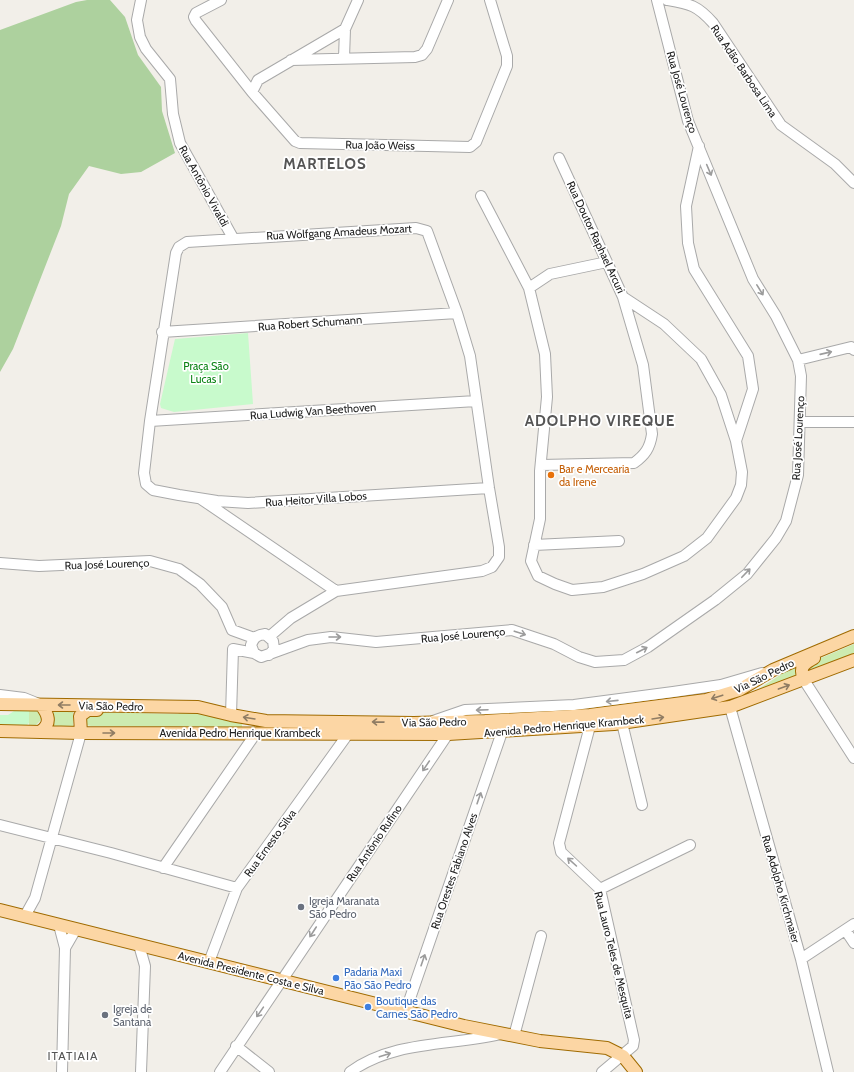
<svg xmlns="http://www.w3.org/2000/svg" width="854" height="1072" viewBox="0 0 854 1072" font-family="Cabin,sans-serif">
<style>
.grass{fill:#cdebb0}
.forest{fill:#add19e}
.park{fill:#c8facc}
.lines{fill:none;stroke-linecap:round;stroke-linejoin:round}
.minor-casing{stroke:#a9a9a9;stroke-width:12}
.major-casing{stroke:#a06b00;stroke-width:14}
.minor{stroke:#fff;stroke-width:10}
.major{stroke:#fcd6a4;stroke-width:12}
.oneway{stroke:#9c9c9c}
.oneway2{stroke:#8f7c63}
.food-dot{fill:#e8710a;stroke:#fff;stroke-width:1.5}
.worship-dot{fill:#6b7280;stroke:#fff;stroke-width:1.5}
.shop-dot{fill:#3f7fe0;stroke:#fff;stroke-width:1.5}
.labels{text-anchor:middle;stroke-width:3.5;stroke-linejoin:round;paint-order:stroke}
.street-label{font-size:11px;fill:#222;stroke:#fff}
.park-label{font-size:11px;fill:#0c8416;stroke:#fff}
.food-label{font-size:11px;fill:#c56008;stroke:#fff;text-anchor:start}
.worship-label{font-size:11px;fill:#5b616d;stroke:#fff;text-anchor:start}
.shop-label{font-size:11px;fill:#366cbe;stroke:#fff;text-anchor:start}
.neighbourhood-label{font-size:12px;letter-spacing:1px;fill:#555;stroke:#fff}
.district-label{font-size:15px;font-weight:bold;letter-spacing:1px;fill:#555;stroke:#fff}
</style>
<rect width="100%" height="100%" fill="#f2efe9"/>
<path class="grass" d="M854 644V655L811 671 807 669 809 663Z
M794 666 799 678 746 697Z
M29 709H36L40 712 42 719 35 726H29Z
M53 709H73V727H54Z
M182 711 209 714 242 724V727L91 726 86 725 84 718 90 712 178 714Z"/>
<path class="forest" d="M87 0H110L125 17 138 55 161 87 162 111 175 153 141 172 121 174 89 166 69 194 61 226 13 349 0 372V30L76 2Z"/>
<path class="park" d="M248 333 253 404 174 412 161 408 160 404 175 339Z
M17 709H29V723L27 725H0V715H8Z"/>
<g class="lines">
<defs>
<path id="minor" d="M141 0 137 20 140 37 146 49 170 79 173 114 180 143 233 238
M221 0 196 13 194 17 196 21 252 92 295 141 300 143 470 147 476 142 507 66V56L490 0
M667 0C690 4 697 5 713 23L781 125 835 164 854 183
M344 58 345 29
M291 60 415 57 422 55 427 49 448 0
M252 92 258 80 345 29 358 0
M559 158 623 297 664 324 701 359 721 395 736 441
M481 196 529 288 545 354 547 397 540 471V519L531 561 538 576 555 584 572 590 603 587 643 574 684 556 707 538 736 498 741 485 742 472 736 441 753 389 748 356 694 269 688 243 686 206 699 146
M529 288 550 274 607 262
M162 332 457 313
M798 360 851 347 854 350
M150 421 476 401
M801 422H854
M541 465 634 463C645 455 650 448 652 434L643 365 623 297
M201 499 336 591 482 571 492 567 499 557V547L489 488 470 356 457 313 427 231 416 228 187 242 179 247 176 253 150 421 144 473 146 484 153 490 179 495 217 501 248 503 489 488
M534 545 619 541
M0 563 39 566 150 561 179 569 200 584 222 607 232 630 254 638
M270 636 291 618 336 591
M269 655 274 649 273 641 265 634C256 635 254 638 251 645L254 653 261 657 308 640 331 637 376 642 512 630 554 644 579 657 595 662 624 660 648 647 715 600 747 574 776 538 786 521 798 475 801 376 798 360 776 316 753 279 688 121 657 0
M804 680 854 758
M0 695 24 698 39 704
M730 707 801 959 828 1072
M231 715 233 649 254 653
M433 721 465 710 574 705 673 692 721 685 762 673
M622 723 642 805
M590 726 559 843 561 852 600 889 634 1040 633 1046 602 1072
M0 825 111 853 237 888
M163 868 256 733
M600 889 690 845
M25 916 35 898 81 733
M59 925 65 948 62 1072
M846 931 854 943
M139 945 145 966 141 1072
M65 948 76 929
M801 959 854 924
M209 962 237 888 348 734
M406 1010 502 732
M514 1036 541 936
M236 1046 269 1072
M220 1072 448 734
M350 1072C394 1040 451 1046 501 1034"/>
<path id="major" d="M804 680C799 667 803 664 814 658
M0 704 198 707 231 715 266 721 414 723 485 721 590 715 706 700 739 690 773 670 854 636
M41 705C48 714 52 723 41 731
M0 731 81 733 448 734 614 724 730 707 854 660
M81 733 80 716 88 710H97
M0 910 464 1026 540 1041 607 1048 623 1056 636 1072"/>
</defs>
<use href="#minor" class="minor-casing"/>
<use href="#major" class="major-casing"/>
<use href="#minor" class="minor"/>
<use href="#major" class="major"/>
</g>
<defs><path id="oneway-shaft" d="M-6 0H5M1.5-3L5.5 0L1.5 3" fill="none" stroke-width="1.6" stroke-linecap="round" stroke-linejoin="round"/></defs>
<g class="oneway">
<use href="#oneway-shaft" transform="translate(709 170) rotate(67)"/>
<use href="#oneway-shaft" transform="translate(760 290) rotate(58)"/>
<use href="#oneway-shaft" transform="translate(826 353) rotate(-13)"/>
<use href="#oneway-shaft" transform="translate(746 573) rotate(-46)"/>
<use href="#oneway-shaft" transform="translate(520 633) rotate(18)"/>
<use href="#oneway-shaft" transform="translate(335 637)"/>
<use href="#oneway-shaft" transform="translate(642 650) rotate(-27)"/>
<use href="#oneway-shaft" transform="translate(612 701) rotate(174)"/>
<use href="#oneway-shaft" transform="translate(482 710) rotate(178)"/>
<use href="#oneway-shaft" transform="translate(426 766) rotate(124)"/>
<use href="#oneway-shaft" transform="translate(479 798) rotate(-71)"/>
<use href="#oneway-shaft" transform="translate(572 862) rotate(-138)"/>
<use href="#oneway-shaft" transform="translate(313 932) rotate(123)"/>
<use href="#oneway-shaft" transform="translate(423 960) rotate(-71)"/>
<use href="#oneway-shaft" transform="translate(260 1012) rotate(125)"/>
<use href="#oneway-shaft" transform="translate(385 1055) rotate(-18)"/>
</g>
<g class="oneway2">
<use href="#oneway-shaft" transform="translate(784 687) rotate(-20)"/>
<use href="#oneway-shaft" transform="translate(717 697) rotate(162)"/>
<use href="#oneway-shaft" transform="translate(64 705) rotate(-180)"/>
<use href="#oneway-shaft" transform="translate(249 718) rotate(-171)"/>
<use href="#oneway-shaft" transform="translate(658 718) rotate(-9)"/>
<use href="#oneway-shaft" transform="translate(378 722) rotate(-179)"/>
<use href="#oneway-shaft" transform="translate(109 733)"/>
</g>
<circle class="food-dot" cx="551" cy="475" r="4"/>
<g class="worship-dot">
<circle cx="301" cy="907" r="4"/>
<circle cx="105" cy="1015" r="4"/>
</g>
<g class="shop-dot">
<circle cx="336" cy="978" r="4"/>
<circle cx="368" cy="1007" r="4"/>
</g>
<g class="labels">
<g class="street-label">
<text transform="translate(744 71) rotate(56)" y="4">Rua Adão Barbosa Lima</text>
<text transform="translate(682 92) rotate(74)" y="4">Rua José Lourenço</text>
<text transform="translate(380 145) rotate(1)" y="4">Rua João Weiss</text>
<text transform="translate(204 186) rotate(61)" y="4">Rua Antônio Vivaldi</text>
<text transform="translate(339 232) rotate(-3)" y="4">Rua Wolfgang Amadeus Mozart</text>
<text transform="translate(596 237) rotate(65)" y="4">Rua Doutor Raphael Arcuri</text>
<text transform="translate(310 323) rotate(-4)" y="4">Rua Robert Schumann</text>
<text transform="translate(313 411) rotate(-4)" y="4">Rua Ludwig Van Beethoven</text>
<text transform="translate(798 438) rotate(-87)" y="4">Rua José Lourenço</text>
<text transform="translate(316 499) rotate(-4)" y="4">Rua Heitor Villa Lobos</text>
<text transform="translate(107 564) rotate(-2)" y="4">Rua José Lourenço</text>
<text transform="translate(463 635) rotate(-5)" y="4">Rua José Lourenço</text>
<text transform="translate(764 676) rotate(-26)" y="4">Via São Pedro</text>
<text transform="translate(111 706) rotate(1)" y="4">Via São Pedro</text>
<text transform="translate(434 722) rotate(-1)" y="4">Via São Pedro</text>
<text transform="translate(564 726) rotate(-5)" y="4">Avenida Pedro Henrique Krambeck</text>
<text x="240" y="737">Avenida Pedro Henrique Krambeck</text>
<text transform="translate(270 843) rotate(-54)" y="4">Rua Ernesto Silva</text>
<text transform="translate(374 843) rotate(-56)" y="4">Rua Antônio Rufino</text>
<text transform="translate(454 871) rotate(-71)" y="4">Rua Orestes Fabiano Alves</text>
<text transform="translate(781 889) rotate(74)" y="4">Rua Adolpho Kirchmaier</text>
<text transform="translate(614 955) rotate(76)" y="4">Rua Lauro Teles de Mesquita</text>
<text transform="translate(251 973) rotate(14)" y="4">Avenida Presidente Costa e Silva</text>
</g>
<g class="park-label">
<text x="206" y="370">Praça São<tspan x="206" dy="13">Lucas I</tspan></text>
</g>
<g class="food-label">
<text x="559" y="473">Bar e Mercearia<tspan x="559" dy="13">da Irene</tspan></text>
</g>
<g class="worship-label">
<text x="309" y="905">Igreja Maranata<tspan x="309" dy="13">São Pedro</tspan></text>
<text x="113" y="1013">Igreja de<tspan x="113" dy="13">Santana</tspan></text>
</g>
<g class="shop-label">
<text x="344" y="976">Padaria Maxi<tspan x="344" dy="13">Pão São Pedro</tspan></text>
<text x="376" y="1005">Boutique das<tspan x="376" dy="13">Carnes São Pedro</tspan></text>
</g>
<g class="neighbourhood-label">
<text x="73" y="1060">ITATIAIA</text>
</g>
<g class="district-label">
<text x="325" y="169">MARTELOS</text>
<text x="600" y="426">ADOLPHO VIREQUE</text>
</g>
</g>
</svg>
